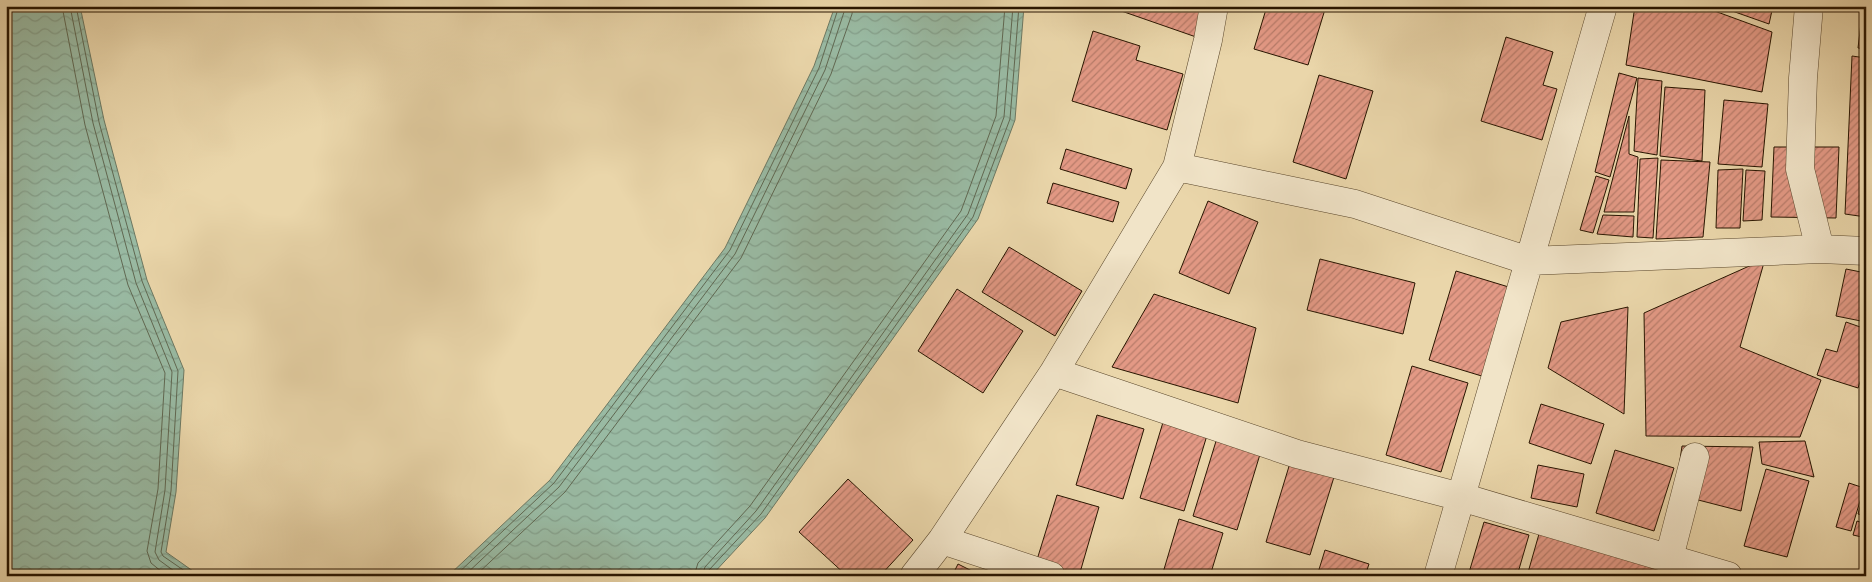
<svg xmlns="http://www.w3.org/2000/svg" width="1872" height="582" viewBox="0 0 1872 582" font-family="'Sorts Mill Goudy',serif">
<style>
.water{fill:url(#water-waves);stroke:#6c7862}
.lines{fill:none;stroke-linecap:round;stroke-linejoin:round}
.shore{stroke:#606852;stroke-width:1}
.building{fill:url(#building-hatch);stroke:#281500}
.minor-casing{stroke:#58452a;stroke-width:29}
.minor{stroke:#f1e4c8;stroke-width:28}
</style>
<defs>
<pattern id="water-waves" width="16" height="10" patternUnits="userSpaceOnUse" patternTransform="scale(1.25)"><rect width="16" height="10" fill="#99baa3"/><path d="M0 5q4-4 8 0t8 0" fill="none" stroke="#849f8b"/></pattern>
<pattern id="building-hatch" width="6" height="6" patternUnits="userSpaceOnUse" patternTransform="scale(1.25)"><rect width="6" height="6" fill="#e39985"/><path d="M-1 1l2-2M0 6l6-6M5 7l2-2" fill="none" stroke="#b87c6a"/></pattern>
</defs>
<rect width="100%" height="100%" fill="#ead6aa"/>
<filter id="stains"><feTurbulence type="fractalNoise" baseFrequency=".004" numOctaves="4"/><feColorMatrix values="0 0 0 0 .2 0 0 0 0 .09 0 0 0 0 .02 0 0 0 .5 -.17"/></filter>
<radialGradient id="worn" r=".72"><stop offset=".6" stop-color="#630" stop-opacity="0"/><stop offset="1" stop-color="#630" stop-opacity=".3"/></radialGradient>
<path class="water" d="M6 6H80L104 120 147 280 184 370 176 492 166 552 200 576H6Z
M835 6H1024L1015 120 978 219 765 518 711 576H448L550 480 725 248 814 66Z"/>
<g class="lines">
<path class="shore" d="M62 6 85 125 128 285 165 373 158 489 147 551 151 563 167 576
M70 6 93 123 136 283 172 372 165 490 155 552 159 560 181 576
M76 6 99 122 142 281 178 371 171 491 161 552 163 556 192 576
M455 576 554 483 730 250 819 68 839 6
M464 576 559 487 735 254 825 70 846 6
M475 576 565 492 741 258 831 74 852 14 853 6
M694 576 698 563 750 506 961 211 996 116 1005 6
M702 576 705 567 756 511 968 214 1004 117 1013 6
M708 576 709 570 761 514 973 217 1010 119 1019 6"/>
</g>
<path class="building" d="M1107 6H1207L1199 38Z
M1267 6H1326L1308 65 1254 49Z
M1635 6H1701L1772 32 1762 92 1626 65Z
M1718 6H1773L1769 24Z
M1863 6H1866V49L1858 48Z
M1093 31 1140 46 1136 60 1183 74 1167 130 1072 101Z
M1506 37 1553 52 1543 85 1557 89 1542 140 1481 121Z
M1852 56 1866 58V217L1845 214Z
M1619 73 1637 78 1610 177 1595 172Z
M1319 75 1373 91 1346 179 1293 162Z
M1638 78 1662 81 1657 155 1634 151Z
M1665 87 1705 90 1702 161 1660 156Z
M1724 100 1768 104 1762 167 1718 164Z
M1629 116V154L1638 157 1634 212H1604Z
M1774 147H1839L1836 218 1771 217Z
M1066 149 1132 169 1126 189 1060 169Z
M1658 158 1653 238 1637 237 1640 159Z
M1661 160 1710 162 1703 237 1656 239Z
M1743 169 1740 228H1716L1718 170Z
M1746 170 1765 171 1762 220 1743 221Z
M1596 176 1609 180 1593 233 1580 230Z
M1053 183 1119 202 1113 222 1047 203Z
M1208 201 1258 222 1229 294 1179 273Z
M1603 215 1634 216 1633 237 1597 234Z
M1009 247 1082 291 1055 336 982 292Z
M1320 259 1415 283 1403 334 1307 310Z
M1765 259 1740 347 1821 380 1800 437 1646 436 1644 313Z
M1846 269 1866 273V322L1836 316Z
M1456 271 1512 288 1485 377 1429 360Z
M957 289 1023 331 983 393 918 351Z
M1154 294 1256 328 1238 403 1112 367Z
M1628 307 1624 414 1548 368 1561 322Z
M1846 322 1866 329V364L1858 388 1817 375 1826 349 1837 352Z
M1412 366 1468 383 1441 472 1386 455Z
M1541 404 1604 424 1591 464 1529 443Z
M1097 415 1144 429 1123 499 1076 485Z
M1164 419 1208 432 1184 511 1140 498Z
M1217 438 1261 451 1237 530 1193 516Z
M1805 441 1814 477 1762 464 1759 442Z
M1682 446 1753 447 1741 511 1675 494Z
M1615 450 1674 468 1654 531 1596 513Z
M1290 463 1334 477 1310 555 1266 542Z
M1538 465 1584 474 1577 507 1531 498Z
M1766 469 1809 481 1787 557 1744 546Z
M848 479 913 540 880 576H847L799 532Z
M1849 483 1864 488 1851 531 1836 527Z
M1057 495 1099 507 1079 576 1036 563Z
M1862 500 1866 501V516L1858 514Z
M1179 519 1223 533 1210 576H1162Z
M1857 521 1866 524V538L1853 535Z
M1484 522 1529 535 1517 576H1468Z
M1539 534 1678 574V576H1527Z
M1325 550 1369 564 1365 576H1317Z
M958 564 982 576H952Z"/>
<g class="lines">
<defs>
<path id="minor" d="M1809 6 1803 78 1800 169 1820 249
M1177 167 1355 204 1529 261 1820 249 1866 251
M1054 372 1297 454 1461 497 1728 576
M942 540 1051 576
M1669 558 1695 457
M914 576 942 540 1054 372 1177 167 1208 40 1214 6
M1438 576 1603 6"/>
</defs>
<use href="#minor" class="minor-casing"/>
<use href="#minor" class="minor"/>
</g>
<rect width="1872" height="582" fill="none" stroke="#ead6aa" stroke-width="25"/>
<rect x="8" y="8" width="1857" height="567" fill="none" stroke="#281500" stroke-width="2.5"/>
<rect x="12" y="12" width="1847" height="557" fill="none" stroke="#281500"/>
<rect width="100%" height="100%" filter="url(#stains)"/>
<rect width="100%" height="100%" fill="url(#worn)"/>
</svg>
